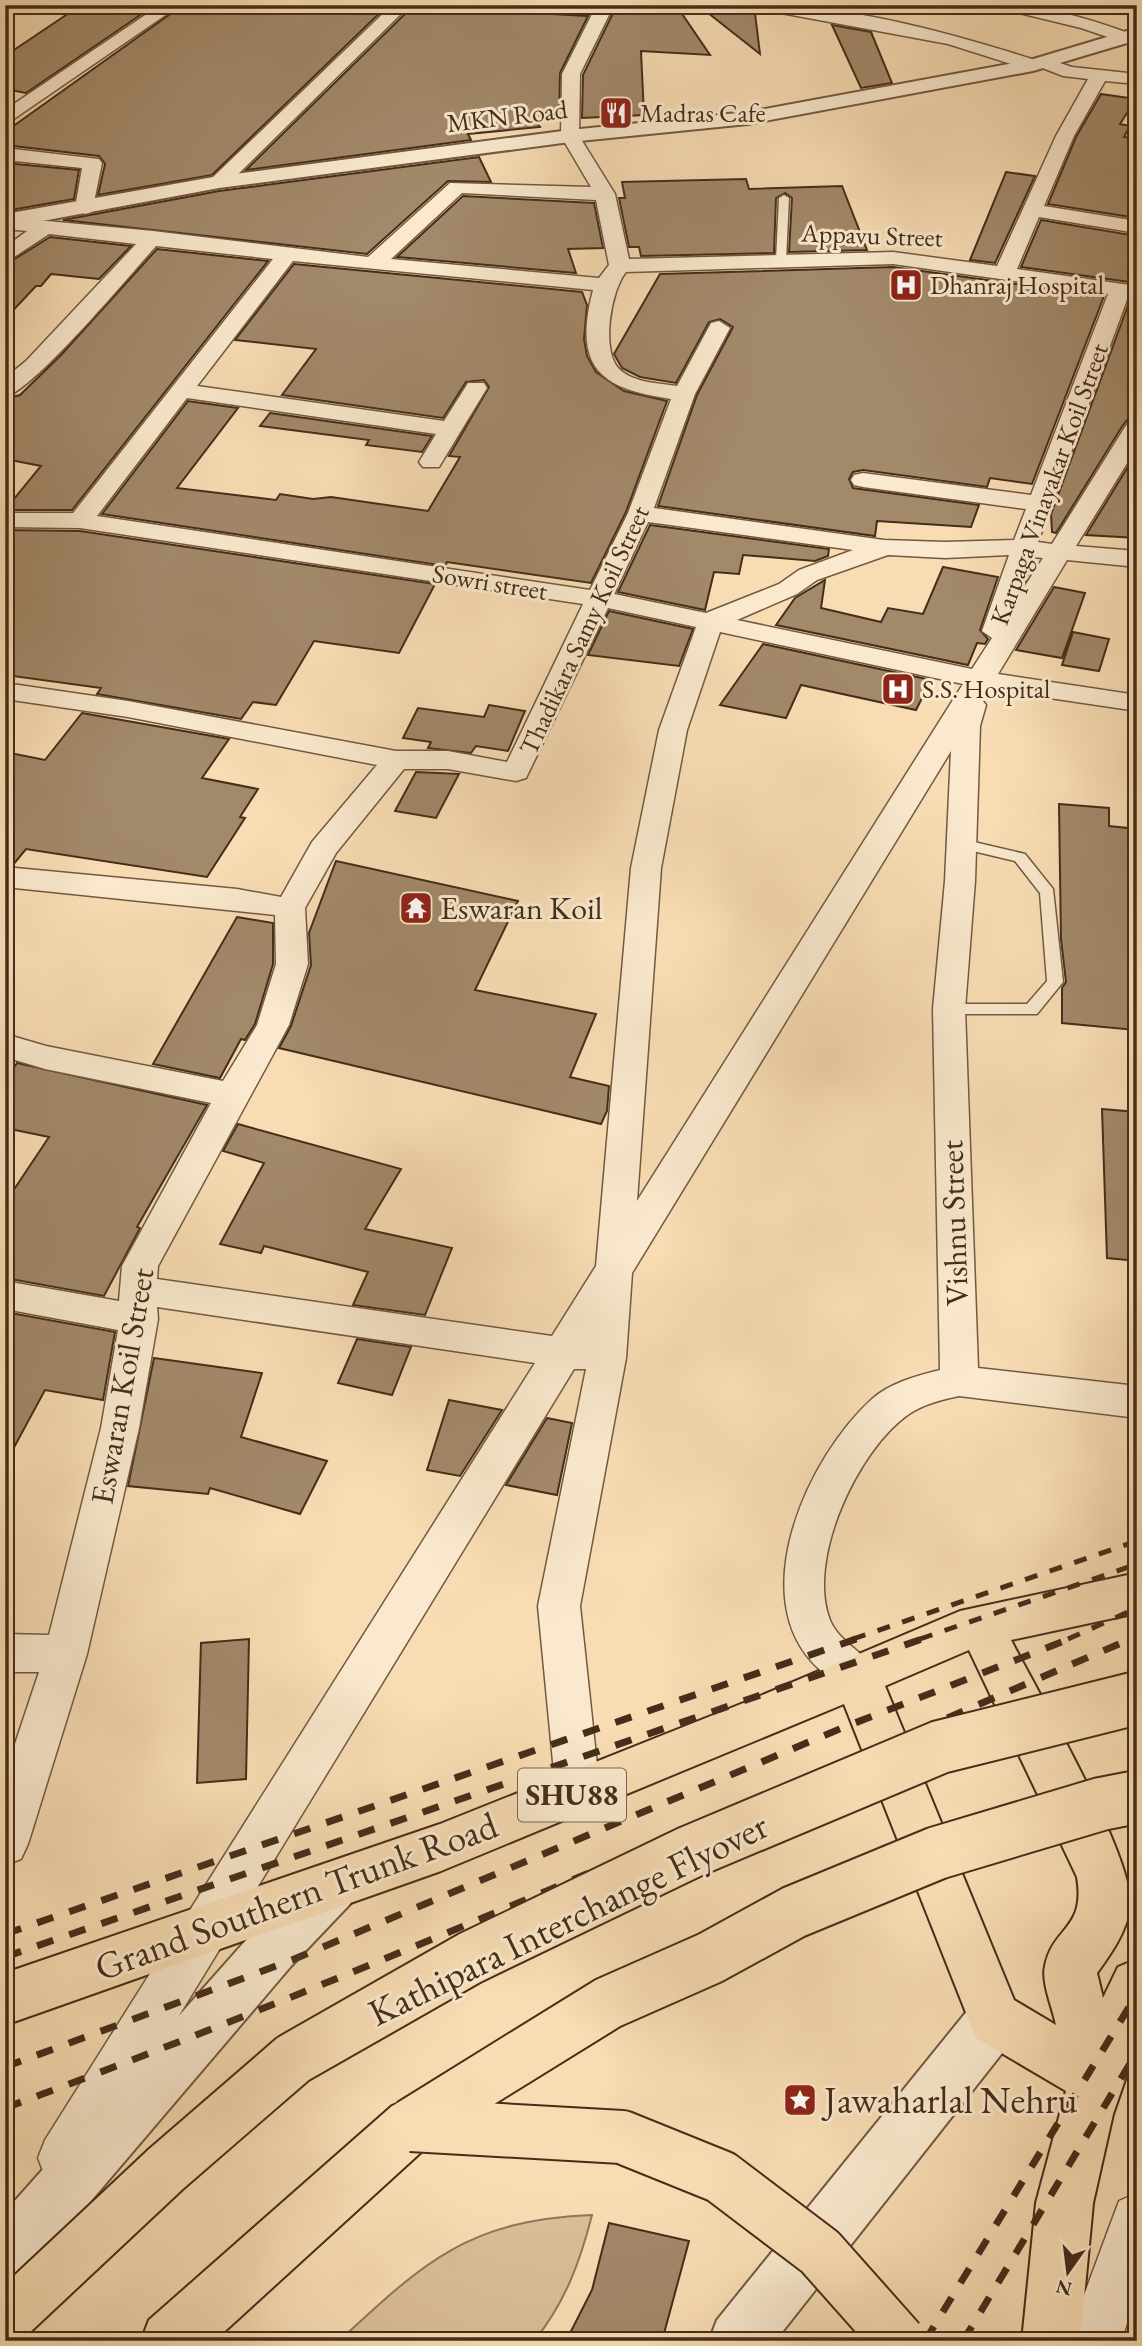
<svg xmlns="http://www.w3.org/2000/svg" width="1142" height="2346" viewBox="0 0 1142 2346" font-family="'EB Garamond',serif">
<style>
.green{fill:#dabf9a;stroke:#90765a;stroke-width:2}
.building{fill:#a2896a;stroke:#452d1a;stroke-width:2}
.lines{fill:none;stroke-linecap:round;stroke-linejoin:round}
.service-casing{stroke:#725940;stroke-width:3}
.minor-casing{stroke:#725940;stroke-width:3}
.tertiary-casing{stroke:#725940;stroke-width:4}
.primary-casing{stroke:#452d1a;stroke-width:4}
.service{fill:#fae9ce;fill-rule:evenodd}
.minor{fill:#fae9ce;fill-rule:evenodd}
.tertiary{fill:#fae9ce;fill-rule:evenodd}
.primary{fill:#f8ddb4;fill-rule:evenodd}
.rail-far1{stroke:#452d1a;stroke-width:5;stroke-dasharray:13 13;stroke-linecap:butt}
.rail{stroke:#452d1a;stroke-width:7;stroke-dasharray:17 17;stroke-linecap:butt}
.primary-bridge-casing{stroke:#452d1a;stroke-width:56;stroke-linecap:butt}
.primary-bridge{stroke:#f8ddb4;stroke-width:52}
.labels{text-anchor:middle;stroke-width:6;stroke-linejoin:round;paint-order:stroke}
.far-poi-label{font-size:26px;fill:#452d1a;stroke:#fae9ce;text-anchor:start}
.far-street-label{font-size:26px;fill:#452d1a;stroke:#fae9ce}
.shield{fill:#fae9ce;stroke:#7b6550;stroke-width:2}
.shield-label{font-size:30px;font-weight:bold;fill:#452d1a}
.poi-label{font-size:32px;fill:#452d1a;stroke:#fae9ce;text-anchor:start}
.street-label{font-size:32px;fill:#452d1a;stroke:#fae9ce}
.near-street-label{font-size:38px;fill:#452d1a;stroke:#fae9ce}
.near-poi-label{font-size:38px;fill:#452d1a;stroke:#fae9ce;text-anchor:start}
</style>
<rect width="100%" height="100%" fill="#f8ddb4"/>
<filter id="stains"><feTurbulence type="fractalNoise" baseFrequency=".00286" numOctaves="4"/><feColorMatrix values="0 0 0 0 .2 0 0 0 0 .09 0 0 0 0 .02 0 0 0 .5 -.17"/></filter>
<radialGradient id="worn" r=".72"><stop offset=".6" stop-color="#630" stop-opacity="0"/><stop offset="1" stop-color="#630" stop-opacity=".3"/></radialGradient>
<path class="green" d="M592 2215C580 2262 565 2303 534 2341H339C425 2261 469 2220 592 2215Z"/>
<path class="building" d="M81 5H155L26 93 5 89V56Z
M183 5H388L212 175 98 195 105 164 99 156 5 145V132Z
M622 5H676L710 55 641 51 644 115 582 118 583 75 612 15Z
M698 5H754L760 54Z
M412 7 487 14 491 8 527 9 533 13 588 16 560 73 559 118 534 119 540 127 468 134 471 140 246 170Z
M832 25 871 32 892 83 861 88Z
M1101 94 1136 99 1120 124 1130 126 1124 137 1137 139V218L1048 204 1076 137Z
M479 157 491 182 448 181 367 254 63 220 219 191Z
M5 163 79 170 74 199 5 211Z
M1006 172 1035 176 995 263 970 260Z
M746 179 749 189 842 186 867 250 789 252 792 198 785 193 776 198 774 253 641 256 639 247H629L619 198H625L622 182Z
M463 196 594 203 603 248 568 249 576 273 397 257Z
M1041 220 1137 236V283L1021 267Z
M50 237 131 246 99 279 51 274 41 286H36L5 319V265Z
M157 249 268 261 72 510H5L41 466 5 459V399L20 395 61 355Z
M294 264 582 292 587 305 584 339 587 356 596 372 624 391 667 401 626 512 591 583 447 562 445 566 102 514 188 401 238 408 177 488 276 500 280 494 313 499 331 497 428 511 460 457 449 456 489 387 484 380 466 382 443 418 282 395 316 349 235 340Z
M893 267 1104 296 1032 484 990 478 987 487 863 470 853 472 849 479 853 488 979 505 971 527 877 521 875 536 658 506 697 395 733 327 720 319 709 322 676 383 640 377 622 368 614 354 660 274Z
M1130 300 1137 301V418L1128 419 1123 425 1056 533 1052 532 1051 514Z
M270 413 432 436 422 452 366 445 369 440 260 426Z
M1137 452V538L1086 535Z
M650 525 829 549 828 556 815 561 743 555 739 574 714 572 705 610 618 592Z
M5 530 80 531 435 584 399 653 314 641 276 705 253 702 241 719 97 694 101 688 5 675Z
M943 567 998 577 980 630 988 639 985 644 977 643 968 665 776 625 795 598 825 580 821 608 881 622 888 608 923 614Z
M1054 587 1085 593 1062 658 1016 650Z
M609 611 693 629 679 666 588 655Z
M1073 632 1109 639 1099 671 1062 665Z
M763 644 931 680 916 710 801 685 786 718 720 705Z
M489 705 525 711 508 751 476 746 471 753 428 748 431 742 403 738 418 708 484 717Z
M82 713 229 739 202 778 258 789 240 817 245 818 207 877 26 849 13 865 5 864V752L45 760Z
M416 772 459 774 436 818 395 811Z
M1059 804 1109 808V826L1137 829 1135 1030 1062 1023V988L1066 982 1061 939Z
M336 861 518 901 475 990 596 1014 570 1077 609 1086 607 1111 601 1124 279 1048 291 1026 311 965 309 933Z
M237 917 273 923V964L255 1024 245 1040 241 1039 220 1078 153 1064Z
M17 1063 207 1105 137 1227 140 1228 104 1296 5 1278V1203L49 1137 5 1128V1081Z
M1102 1109 1137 1112V1261L1107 1258Z
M238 1124 401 1169 365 1229 452 1248 425 1315 353 1305 368 1272 264 1246 261 1253 220 1244 264 1163 223 1151Z
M5 1312 115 1332 103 1400 45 1390 5 1464Z
M357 1339 411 1347 392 1395 338 1383Z
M154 1358 262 1373 241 1437 327 1461 300 1514 210 1488 208 1494 128 1486Z
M449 1400 502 1410 460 1476 427 1470Z
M547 1418 572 1423 557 1495 506 1485Z
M249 1639 246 1779 197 1783 201 1643Z
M609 2223 689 2241 662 2341H566L592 2290Z"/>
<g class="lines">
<defs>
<path id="service" d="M784 195 789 198 786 260 781 263 776 260 779 198Z
M961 839 1025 854 1053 889 1063 982 1037 1014H949L941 1009 949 1004H1027L1047 981 1040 893 1015 861 956 847 954 844Z"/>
<path id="minor" d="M160 5H180L5 125V110Z
M392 5H410L226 186H212L209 182 212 178Z
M525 5H619L610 13 580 74 579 136 615 194 629 259 893 252 997 266 1056 136 1088 79 1063 76 1040 67 1027 69 948 44 765 10 757 5C849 5 947 32 1035 60L1042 57 1072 67 1137 74V84L1105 81 1074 136 1044 206 1137 221V233L1039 217 1017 269 1137 286V298L1128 297 1038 542 1052 544 1125 427 1129 422 1137 420V447L1076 546 1137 551V567L1067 560 998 674 1137 695V711L989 689 982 700 986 705 980 726 975 881 965 1009 978 1368 1137 1386V1418L959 1396C941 1400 924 1404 909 1414 858 1449 806 1560 830 1620 839 1643 868 1653 878 1676L872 1690 857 1695C841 1689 831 1680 818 1668 743 1598 808 1457 872 1399 890 1383 916 1376 940 1370L933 1009 945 881 951 751 632 1273 626 1358 580 1606 600 1793 594 1808 578 1814 562 1808 556 1793 538 1606 586 1369H574L81 2176 63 2183 45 2176 38 2158 45 2140 535 1363 157 1307 158 1319 139 1428 87 1654 28 1844 21 1859 5 1865V1774L39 1672H5V1634L49 1635 101 1428 118 1330 5 1309V1281L119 1301 122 1266 211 1103 45 1069 5 1057V1034L46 1046 223 1081 257 1025 276 964 275 915 5 887V867L237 889 281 897 312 842 377 765 128 717 5 699V683L128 701 396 751H448L507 762 583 604 80 528 5 527V513H73L273 259 156 246C130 275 35 389 5 397V378L26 361 136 244 49 234 5 263V247L27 231 5 229V217L153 231 368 257 450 183 591 187 561 136 562 74 592 14 533 10ZM462 193 596 200 609 265 599 278 391 259ZM293 261 593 290C573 367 599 389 671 399L628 513 590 590 97 516 187 398 436 434 419 462 423 467H439L487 388 484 383H468L444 421 197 386ZM893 264 1108 294 1031 495 863 473 854 475 851 480 854 485 863 487 1026 509 1014 540 945 542 884 540 654 508 695 394 730 328 719 321 711 323 677 386C658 383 635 383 620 370 600 352 611 290 626 272ZM648 522 853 550 799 570 779 584 706 613 614 594ZM888 555 945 558 1009 555 982 631 992 638 972 669 737 620 797 594 817 580ZM1033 557 1043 558 1021 592 1023 588ZM608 608 696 627 659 730 631 868 596 1266 552 1336 157 1279 158 1266 289 1025 308 964 305 908 336 853 404 769H448L516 781 526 778ZM720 632 963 684 637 1201 661 868 687 730Z
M1001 5C1048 5 1092 20 1137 36V47L1081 28 1003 9Z
M5 148 99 159 102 163 92 212 85 214 75 208 82 168 5 160Z
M1137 2193V2294L1121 2341H1067L1119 2201Z"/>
<path id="tertiary" d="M1137 28V40L1033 71 748 124 570 142 219 188 5 228V214L219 176 570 130 748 112 1030 60Z
M332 1863 350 1870 357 1887 350 1904 291 1966 56 2242 25 2271 5 2279V2212L255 1930 314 1870Z
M995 1992 1014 2000 1022 2019 1014 2038 775 2341H709L717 2320 976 2000Z"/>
<path id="primary" d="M1137 1573V1613L1011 1640C1037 1691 1136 1860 1130 1907 1127 1931 1111 1954 1097 1973L1103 1998 1118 1967 1137 1959V2045L1113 2114 1093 2203 1080 2341H1022L1036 2203 1066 2091 976 2038 844 1704 441 1871 5 2025V1973L440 1824 746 1702 960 1611ZM969 1650 1077 1877C1086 1930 1053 1926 1045 1966 1041 1982 1053 2009 1056 2025L1014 2000 885 1686Z
M411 2098 430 2106 438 2125 430 2144 214 2341H141L149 2320 392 2106Z"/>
</defs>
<use href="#service" class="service-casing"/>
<use href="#minor" class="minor-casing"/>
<use href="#tertiary" class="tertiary-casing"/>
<use href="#primary" class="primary-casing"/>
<use href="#service" class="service"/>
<use href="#minor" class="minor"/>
<use href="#tertiary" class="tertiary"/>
<use href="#primary" class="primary"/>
<path class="rail-far1" d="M853 1639 1137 1541
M920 1639 1137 1564
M1068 1639 1137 1608
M1129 1639 1137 1636"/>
<path class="rail" d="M5 1934 859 1638
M5 1957 925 1638
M5 2067 292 1960 842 1728 1072 1638
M5 2108C387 1967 759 1798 1133 1638
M925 2341 1137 1994
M963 2341 1137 2052"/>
<defs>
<path id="primary-bridge" d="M411 2125 608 2003 710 1958 794 1912 937 1853 1101 1804 1137 1797
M411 2125 622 2137 721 2177 820 2252 899 2341
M5 2320 166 2169 293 2059 470 1958 690 1852 940 1747 1137 1698"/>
</defs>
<use href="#primary-bridge" class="primary-bridge-casing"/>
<use href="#primary-bridge" class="primary-bridge"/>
</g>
<defs>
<symbol id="restaurant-square" viewBox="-11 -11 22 22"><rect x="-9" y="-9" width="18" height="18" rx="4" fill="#8f2418" stroke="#fae9ce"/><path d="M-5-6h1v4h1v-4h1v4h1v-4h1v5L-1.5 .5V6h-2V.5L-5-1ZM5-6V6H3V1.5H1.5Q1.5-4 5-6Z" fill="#fff"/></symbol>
<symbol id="hospital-square" viewBox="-11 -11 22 22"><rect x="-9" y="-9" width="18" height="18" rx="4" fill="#8f2418" stroke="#fae9ce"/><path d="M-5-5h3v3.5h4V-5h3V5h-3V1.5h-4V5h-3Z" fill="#fff"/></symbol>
<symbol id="temple-square" viewBox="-11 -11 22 22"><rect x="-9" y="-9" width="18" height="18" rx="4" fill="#8f2418" stroke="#fae9ce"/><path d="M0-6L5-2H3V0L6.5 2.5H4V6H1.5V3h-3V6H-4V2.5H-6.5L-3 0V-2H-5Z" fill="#fff"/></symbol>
<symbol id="sight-square" viewBox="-11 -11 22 22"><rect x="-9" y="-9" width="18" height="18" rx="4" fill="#8f2418" stroke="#fae9ce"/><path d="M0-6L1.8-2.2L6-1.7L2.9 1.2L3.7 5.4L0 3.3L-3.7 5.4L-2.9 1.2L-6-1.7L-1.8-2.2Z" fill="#fff"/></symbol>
</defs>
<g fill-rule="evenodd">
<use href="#restaurant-square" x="597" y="94" width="38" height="38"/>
<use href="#hospital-square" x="887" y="266" width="38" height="38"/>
<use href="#hospital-square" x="879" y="670" width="38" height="38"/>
<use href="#temple-square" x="397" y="889" width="38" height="38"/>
<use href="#sight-square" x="781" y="2081" width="38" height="38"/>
</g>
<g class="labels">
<g class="far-poi-label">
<text x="640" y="122">Madras Cafe</text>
<text x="930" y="294">Dhanraj Hospital</text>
<text x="922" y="698">S.S. Hospital</text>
</g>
<g class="far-street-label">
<text transform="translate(507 116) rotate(-7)" y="9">MKN Road</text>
<text transform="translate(872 235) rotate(2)" y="9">Appavu Street</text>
<text transform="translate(1049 484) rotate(-70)" y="9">Karpaga Vinayakar Koil Street</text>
<text transform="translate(490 582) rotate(9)" y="9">Sowri street</text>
<text transform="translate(584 630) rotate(-65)" y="9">Thadikara Samy Koil Street</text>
</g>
<rect class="shield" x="518" y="1768.5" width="108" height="53" rx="5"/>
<g class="shield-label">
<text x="572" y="1805">SHU88</text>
</g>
<g class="poi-label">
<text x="440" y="919">Eswaran Koil</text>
</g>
<g class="street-label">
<text transform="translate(954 1223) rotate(-92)" y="11">Vishnu Street</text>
<text transform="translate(122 1386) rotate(-80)" y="11">Eswaran Koil Street</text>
</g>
<g class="near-street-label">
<text transform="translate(296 1896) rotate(-20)" y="13">Grand Southern Trunk Road</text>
<text transform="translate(568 1919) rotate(-26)" y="13">Kathipara Interchange Flyover</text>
</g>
<g class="near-poi-label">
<text x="824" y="2113">Jawaharlal Nehru</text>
</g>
</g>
<rect width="1142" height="2346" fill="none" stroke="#f8ddb4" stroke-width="28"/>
<rect x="7" y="7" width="1128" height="2332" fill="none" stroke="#452d1a" stroke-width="3.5"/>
<rect x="14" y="14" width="1114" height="2318" fill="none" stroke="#452d1a" stroke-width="2"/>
<g transform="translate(1068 2272) rotate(194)" stroke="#fae9ce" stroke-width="5" paint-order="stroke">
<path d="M0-5L12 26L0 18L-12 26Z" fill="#452d1a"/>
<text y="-10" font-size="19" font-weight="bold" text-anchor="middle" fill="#452d1a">N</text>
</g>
<rect width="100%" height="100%" filter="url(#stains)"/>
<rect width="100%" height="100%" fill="url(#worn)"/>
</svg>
